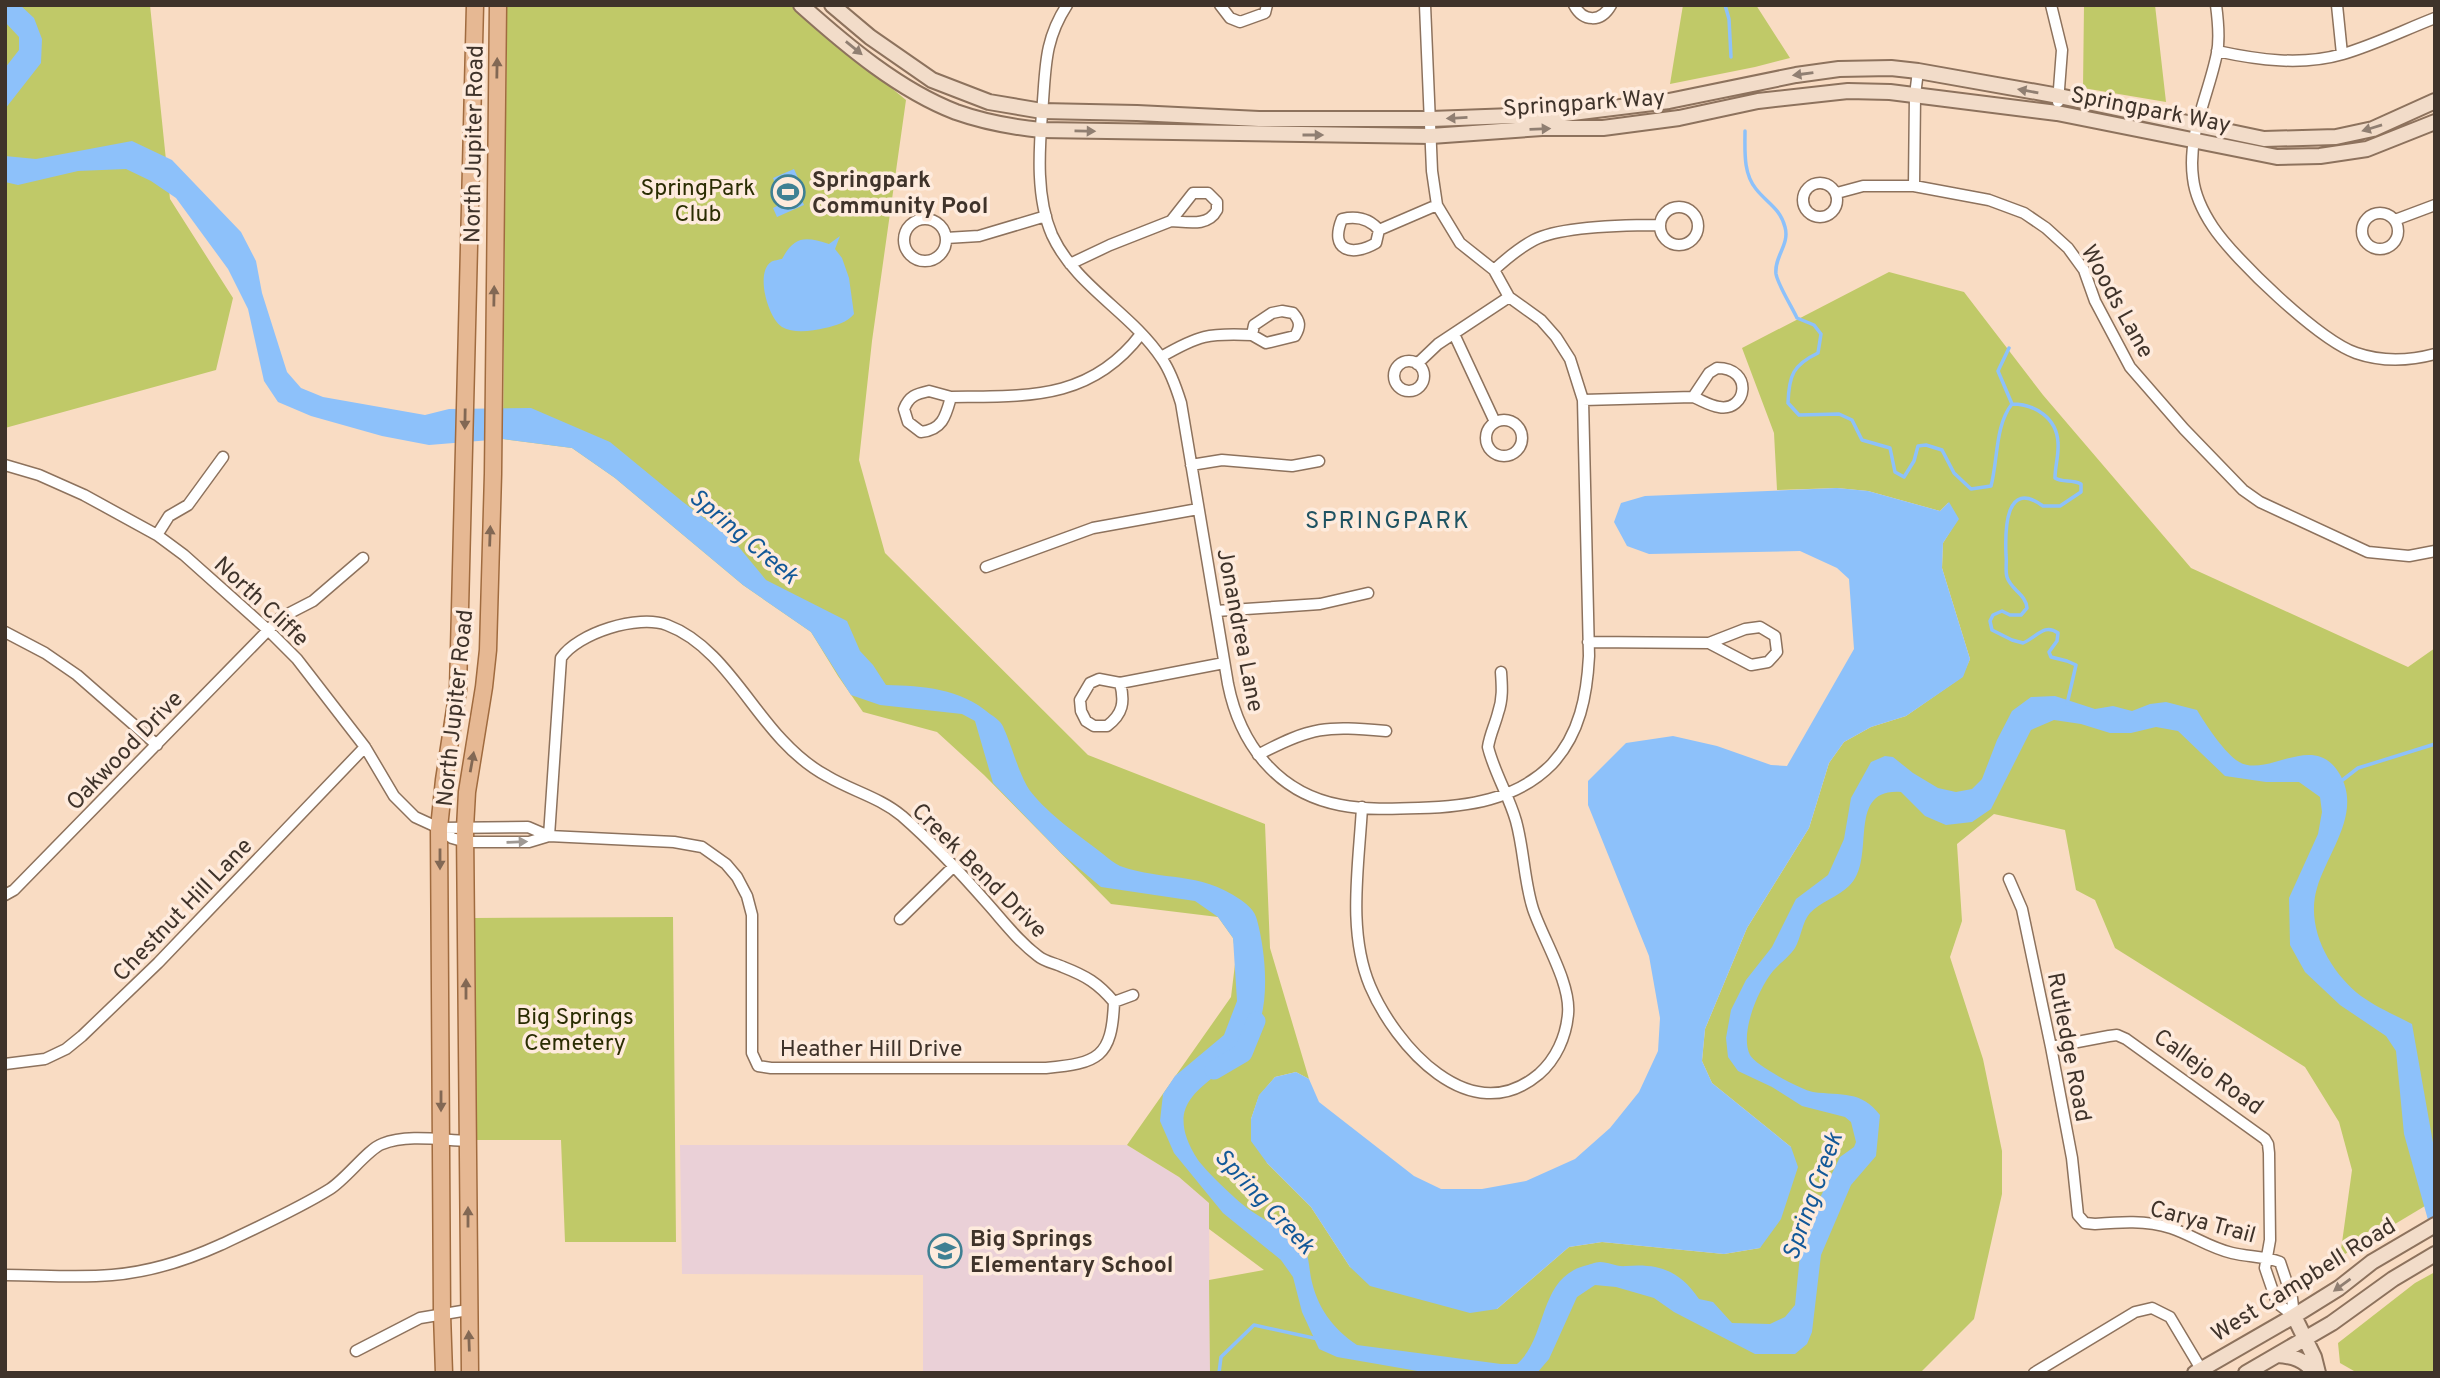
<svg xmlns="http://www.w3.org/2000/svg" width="2440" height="1378" viewBox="0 0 2440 1378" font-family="Overpass,sans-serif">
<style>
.education{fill:#ead0d7}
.green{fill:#c0c968}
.water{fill:#8dc1fa}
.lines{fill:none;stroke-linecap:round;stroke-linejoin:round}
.stream{stroke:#8dc1fa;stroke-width:3.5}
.river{stroke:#8dc1fa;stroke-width:19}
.street-casing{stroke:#8d725d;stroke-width:13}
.secondary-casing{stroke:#8d725d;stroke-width:18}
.primary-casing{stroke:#a06b3f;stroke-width:19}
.street{stroke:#fff;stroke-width:10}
.secondary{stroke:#f2dcc9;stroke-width:14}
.primary{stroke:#e6b893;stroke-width:16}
.oneway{fill:#907f72}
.oneway2{fill:#826854}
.oneway3{fill:#9f9994}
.labels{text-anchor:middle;stroke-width:7;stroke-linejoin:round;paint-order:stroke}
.street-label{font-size:23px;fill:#3f332a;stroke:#feebdd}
.poi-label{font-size:23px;font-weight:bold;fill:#3f332a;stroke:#feebdd;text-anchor:start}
.park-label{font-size:23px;fill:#2a2d02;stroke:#feebdd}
.neighbourhood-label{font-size:24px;letter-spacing:2px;fill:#1f5362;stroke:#feebdd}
.water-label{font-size:24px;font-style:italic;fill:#125898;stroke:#feebdd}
</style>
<rect width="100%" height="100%" fill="#f9dcc3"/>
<path class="education" d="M680 1145H1127L1179 1177 1209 1203 1210 1373H923V1275L682 1274Z"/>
<path class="green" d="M5 5H150L170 199 233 298 216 370 5 428Z
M507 5H791L906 100 872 341 859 460 885 553 1088 755 1265 824 1270 948 1309 1079 1296 1072 1275 1077 1259 1096 1251 1119 1267 1163 1311 1207 1350 1267 1497 1309 1569 1247 1602 1242 1724 1254 1760 1248 1791 1147 1712 1083 1702 1061 1705 1029 1747 928 1809 828 1829 763 1844 742 1871 727 1906 716 1962 677 1970 659 1942 568 1943 543 1958 519 1948 503 1940 511 1868 491 1837 488 1777 490 1774 433 1742 348 1889 272 1964 292 2043 395 2191 568 2408 667 2435 648V1200L2340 1257 2352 1170 2339 1122 2305 1067 2115 948 2095 900 2076 890 2065 830 1994 814 1957 844 1962 921 1950 957 1983 1059 2002 1151V1194L1974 1319 1920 1373H1210L1209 1280 1264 1270 1209 1229V1203L1179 1177 1127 1145 1231 997 1236 956 1233 938 1218 917 1111 904 984 775 937 732 863 712 838 676 811 632 743 585 615 478 572 448 503 439Z
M1683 5H1756L1790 58 1755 67 1670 84Z
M2084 5H2155L2166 102 2083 88Z
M673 917 676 1242H565L561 1140H476L475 918Z
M2435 1272V1373L2354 1371 2340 1363 2338 1343 2415 1283Z"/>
<path class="water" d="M5 5H20L34 18 42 39 41 63 5 109V68L19 50V37L5 22Z
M132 141 172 160 241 232 256 261 262 293 287 372 301 388 323 397 425 415 449 409 531 408 610 442 683 502 733 540 766 580 847 621 860 651 873 665 886 685C923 686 960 688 990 714 996 718 1002 722 1004 729 1012 746 1020 778 1031 792 1049 815 1080 836 1103 854 1108 858 1114 863 1120 866 1165 882 1197 870 1241 900 1248 905 1255 911 1257 920 1266 953 1271 1008 1253 1038 1225 1085 1153 1090 1198 1160 1206 1171 1235 1199 1247 1208 1266 1222 1287 1229 1303 1247 1309 1254 1309 1268 1311 1278 1317 1307 1332 1328 1357 1345L1501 1364H1517C1548 1337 1538 1279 1584 1266 1589 1265 1595 1262 1600 1262 1609 1262 1616 1267 1626 1266 1659 1263 1680 1271 1699 1299L1713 1302 1732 1323 1770 1324 1785 1317 1795 1305 1801 1245 1811 1228 1817 1204 1840 1157 1854 1147 1856 1142 1851 1122 1845 1117 1802 1106 1772 1087 1738 1071 1728 1057 1726 1038 1731 1010 1746 980 1772 947 1796 899 1828 875 1844 839 1851 798 1871 762 1885 756 1893 757 1913 773 1938 788 1956 792 1972 789 1982 779 1997 740 2012 711 2031 697 2055 696 2095 709 2113 706 2132 711 2150 704 2166 702 2197 710C2206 725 2222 749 2236 760 2265 782 2312 729 2339 773 2363 812 2328 851 2317 888 2305 928 2330 972 2361 996 2376 1007 2395 1015 2412 1024L2435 1154V1245L2404 1134 2396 1051 2386 1036 2340 1005 2305 972 2290 945 2289 898 2318 834 2322 812 2320 797 2299 782H2266L2225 776 2178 731 2156 727 2131 733H2110L2081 724 2054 720 2031 730 1991 809 1972 822 1946 825 1925 816 1901 792C1844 788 1878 860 1849 886 1838 897 1820 902 1810 913 1802 922 1801 938 1795 948 1790 956 1780 963 1773 971 1759 988 1739 1033 1750 1055 1755 1065 1801 1090 1813 1092 1842 1096 1861 1090 1880 1115L1876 1156 1851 1185 1821 1255 1812 1332 1807 1344 1795 1354H1755L1674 1312 1654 1298 1616 1287 1595 1285 1577 1297 1549 1359 1537 1373H1429L1337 1357 1319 1349 1302 1312 1293 1277 1281 1260 1223 1213 1174 1153 1160 1121 1163 1094 1175 1076 1224 1035 1237 1001 1233 938 1218 917 1195 901 1101 887 1062 854 993 783 975 721 962 714 880 705 851 695 811 632 743 585 615 478 572 448 503 439 429 445 382 436 311 416 278 402 264 381 248 309 228 269 176 198 151 181 126 169 78 171 18 185 5 182V156L36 159Z
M794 169 798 178 793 181 804 205 777 217 773 208 783 203 773 178Z
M840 236 835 249 842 258 849 278 854 314C848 322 835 326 825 328 812 331 794 334 782 327 768 318 755 273 771 262 772 261 781 259 782 259 795 235 806 237 829 244Z
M1837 488 1868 491 1940 511 1949 502 1959 519 1943 543 1942 568 1970 659 1963 677 1906 716 1871 727 1844 742 1829 763 1809 828 1747 928 1705 1029 1702 1061 1712 1083 1791 1147 1798 1167 1781 1219 1760 1248 1724 1254 1602 1242 1569 1247 1497 1309 1470 1313 1370 1286 1350 1267 1311 1207 1267 1163 1251 1141V1119L1259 1095 1275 1077 1296 1072 1309 1079 1319 1102 1414 1176 1441 1189H1482L1526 1181 1575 1159 1610 1128 1639 1092 1658 1051 1660 1018 1649 956 1588 805V781L1626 743 1673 736 1717 746 1771 765 1787 766 1854 649 1849 579 1837 568 1800 551 1649 554 1627 546 1614 522 1621 503 1645 496Z"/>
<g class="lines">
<path class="stream" d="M1725 5 1729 19 1731 57
M1745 131C1745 151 1743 173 1756 189 1767 203 1780 208 1785 227 1790 245 1774 256 1776 274 1778 285 1792 307 1797 318L1814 325 1821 334 1818 353C1793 365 1789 375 1788 403L1799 415 1839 414 1852 420 1862 440 1890 448 1895 472 1904 477 1914 461 1918 446 1926 445 1942 450 1954 473 1971 489 1991 486C1998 460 1995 425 2012 404 2035 404 2057 418 2058 443 2059 455 2055 466 2055 478 2063 483 2072 479 2081 484V492L2060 506H2043C2005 478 2005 531 2006 555 2007 562 2005 571 2007 577 2011 590 2026 594 2027 608L2021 615H2010L2002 611 1993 615 1990 621 1992 630 2012 640 2023 643C2037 637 2044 623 2058 633L2057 641 2049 652 2051 657 2067 661 2076 665 2067 704
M2009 348 1998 371 2012 404
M2340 782 2358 768 2435 744
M1219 1373 1221 1357 1254 1325 1318 1339"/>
<path class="river" d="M1214 1070 1243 1053 1256 1021"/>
<defs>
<path id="street" d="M1067 5C1043 42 1046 70 1042 113 1039 152 1036 198 1052 235 1076 287 1131 312 1162 359 1171 372 1176 387 1181 403L1228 684C1240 744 1277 793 1340 805 1365 810 1393 809 1419 808 1466 807 1517 800 1552 764 1580 734 1587 695 1589 656L1583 400 1570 359 1556 337 1541 320 1509 297 1494 270 1460 243 1437 205 1432 171 1425 5
M1220 5 1230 18 1240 22 1265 13 1267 5
M1574 5C1583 22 1601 23 1611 5
M2051 5 2062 50 2058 102
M2216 5C2218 20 2220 38 2217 53 2209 94 2187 135 2193 178 2195 196 2203 212 2213 227 2235 260 2319 340 2356 353 2382 362 2409 361 2435 354
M2337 5 2342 54
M2217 51C2258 60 2302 66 2343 54 2374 45 2404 30 2435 18
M1803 200a17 17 0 1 1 34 0a17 17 0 1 1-34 0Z
M1914 186 1915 95 1918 71
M1837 193 1863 186H1914L1989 200 2024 213 2046 228 2068 248 2084 270 2095 301 2130 367 2184 429 2243 490 2260 502 2368 552 2409 556 2435 551
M1660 226a19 19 0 1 1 38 0a19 19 0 1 1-38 0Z
M2362 231a18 18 0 1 1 36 0a18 18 0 1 1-36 0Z
M904 240a21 21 0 1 1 42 0a21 21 0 1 1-42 0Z
M2395 220 2435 205
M1379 230C1369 218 1355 216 1342 219 1329 251 1352 257 1376 243L1379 230 1437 205
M946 238 979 236 1046 216
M1070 264 1110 245 1171 221 1193 193H1208L1217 202V210C1208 227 1188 222 1171 221
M1494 270C1506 259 1519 248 1534 240 1561 226 1628 225 1660 225
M1282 311 1293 313C1300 321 1301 326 1295 336L1266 343 1252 335 1254 325 1272 313Z
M1454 334 1495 422
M1161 357C1199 335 1208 333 1252 335
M1394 376a15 15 0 1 1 30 0a15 15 0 1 1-30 0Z
M1417 364 1438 344 1509 297
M1717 368C1754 368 1747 412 1719 407 1710 406 1701 400 1693 397L1709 373Z
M929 391 951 397C946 415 943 430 921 432L908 422 904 409C909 396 916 394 929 391Z
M951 397C1026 396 1090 401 1141 334
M1583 400 1693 397
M1486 438a18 18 0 1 1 36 0a18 18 0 1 1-36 0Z
M5 465 39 475 84 495 157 535 184 555 268 630 297 659 365 747 394 796 415 817 439 828 452 838 466 842H529L549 836
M1191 465 1222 460 1292 466 1319 461
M157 535 169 516 188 505 223 457
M986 567 1093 528 1198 509
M1216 611 1320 604 1368 593
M5 632 45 653 77 675 157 745
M1588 642 1709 643 1745 629 1760 627 1775 636 1777 652 1768 662 1751 665 1709 643
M1120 683C1125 702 1123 714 1107 726H1094L1086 721 1081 711 1080 700 1090 683 1099 679 1120 683 1224 663
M1258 755C1312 726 1326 726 1386 731
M1362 807C1359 865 1347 931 1370 986 1395 1045 1470 1132 1539 1074 1556 1059 1566 1037 1568 1014 1571 983 1543 939 1533 909 1524 881 1524 850 1516 821 1509 796 1494 772 1488 747 1490 734 1495 725 1498 713 1503 699 1502 686 1501 672
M439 828 528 827 549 836 674 842 702 847 726 864 737 877 747 896 752 915V1053L758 1066 771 1068H1046C1098 1063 1112 1058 1114 1002 1098 983 1086 976 1063 967 1055 963 1045 962 1038 956 1018 941 1004 922 987 903 960 872 933 843 902 816 879 797 852 791 827 776 810 767 795 754 782 740 746 702 718 644 667 625 638 614 578 633 561 658L549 836
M2009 879 2022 909 2051 1047 2072 1158 2078 1215 2085 1223 2095 1224C2120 1222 2146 1220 2171 1228 2192 1235 2210 1248 2232 1253 2248 1257 2264 1256 2280 1262L2292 1298 2294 1316
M5 895 14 890 280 618 313 601 363 558
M900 919 954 866
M1114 1002 1133 995
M2051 1047 2109 1036 2117 1035 2126 1039 2265 1139 2268 1144 2269 1153 2270 1240 2265 1268 2277 1303 2294 1316
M5 1064 45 1059 66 1049 82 1036 158 963 365 747
M5 1275C41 1275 77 1278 112 1275 149 1272 187 1260 220 1245 254 1229 298 1209 330 1189 347 1178 368 1149 382 1144 408 1134 440 1140 467 1141
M356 1351 420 1318 468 1310
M2034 1373 2135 1312 2152 1308 2170 1317 2201 1369"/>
<path id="secondary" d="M801 5C847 46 899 90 956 112 984 122 1012 127 1041 130L1431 136 1542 128H1603L1679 118 1758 101 1848 91 1890 92 2057 113 2277 157 2320 156 2367 149 2435 122
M832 5 870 37 932 80 989 102 1042 111 1137 113 1259 119H1431L1564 114 1669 101 1796 75 1839 69 1891 68 1918 71 2059 96 2264 139 2336 137 2373 129 2435 101
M2294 1316 2314 1357 2318 1373
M2277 1355C2292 1356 2305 1359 2314 1373
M2195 1373 2294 1316 2339 1288 2372 1262 2435 1225
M2246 1373 2332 1323 2393 1279 2435 1254"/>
<path id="primary" d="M444 1373 442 1314 439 828 444 780 458 690 475 5
M470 1373 465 828 467 792 484 687 488 650 493 474 498 5"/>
</defs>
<use href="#street" class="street-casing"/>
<use href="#secondary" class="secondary-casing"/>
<use href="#primary" class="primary-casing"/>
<use href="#street" class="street"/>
<use href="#secondary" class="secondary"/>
<use href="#primary" class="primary"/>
</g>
<defs><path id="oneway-solid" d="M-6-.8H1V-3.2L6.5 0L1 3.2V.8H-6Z" transform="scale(1.75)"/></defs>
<g class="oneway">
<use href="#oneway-solid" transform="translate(854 48) rotate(39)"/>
<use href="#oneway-solid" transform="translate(1803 74) rotate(172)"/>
<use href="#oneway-solid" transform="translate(2028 91) rotate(-170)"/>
<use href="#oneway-solid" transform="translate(1457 118) rotate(177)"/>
<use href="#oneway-solid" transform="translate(2372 128) rotate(163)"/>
<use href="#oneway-solid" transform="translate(1540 129) rotate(-2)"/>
<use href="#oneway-solid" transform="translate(1085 131) rotate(1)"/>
<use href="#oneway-solid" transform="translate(1313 135)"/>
<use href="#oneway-solid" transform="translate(2342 1285) rotate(144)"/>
</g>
<g class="oneway2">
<use href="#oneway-solid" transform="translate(497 68) rotate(-89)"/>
<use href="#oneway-solid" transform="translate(494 296) rotate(-89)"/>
<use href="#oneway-solid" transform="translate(465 419) rotate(91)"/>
<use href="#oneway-solid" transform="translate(490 536) rotate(-88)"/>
<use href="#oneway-solid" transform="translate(472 762) rotate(-80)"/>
<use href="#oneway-solid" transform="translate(440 859) rotate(90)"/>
<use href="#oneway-solid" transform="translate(466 989) rotate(-90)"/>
<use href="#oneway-solid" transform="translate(441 1101) rotate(90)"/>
<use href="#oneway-solid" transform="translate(468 1217) rotate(-90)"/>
<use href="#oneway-solid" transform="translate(469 1341) rotate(-92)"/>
</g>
<use class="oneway3" href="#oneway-solid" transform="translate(517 842) rotate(-2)"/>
<defs>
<symbol id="stadium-ring" viewBox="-11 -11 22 22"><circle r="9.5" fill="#feebdd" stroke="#3f8093" stroke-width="1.5"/><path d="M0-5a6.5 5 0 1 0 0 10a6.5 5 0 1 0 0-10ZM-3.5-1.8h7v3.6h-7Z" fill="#3f8093"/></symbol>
<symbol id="school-ring" viewBox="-11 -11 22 22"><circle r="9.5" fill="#feebdd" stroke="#3f8093" stroke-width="1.5"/><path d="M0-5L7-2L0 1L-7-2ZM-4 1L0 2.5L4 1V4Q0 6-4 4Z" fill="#3f8093"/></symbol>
</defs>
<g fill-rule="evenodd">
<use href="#stadium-ring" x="769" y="173" width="38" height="38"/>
<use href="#school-ring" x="926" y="1232" width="38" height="38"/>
</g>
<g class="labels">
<g class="street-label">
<text transform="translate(1584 102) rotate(-4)" y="8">Springpark Way</text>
<text transform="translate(2151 109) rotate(11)" y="8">Springpark Way</text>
<text transform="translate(473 144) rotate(-89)" y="8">North Jupiter Road</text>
<text transform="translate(2118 301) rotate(61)" y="8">Woods Lane</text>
<text transform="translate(262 601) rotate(43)" y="8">North Cliffe</text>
<text transform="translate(1241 630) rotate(79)" y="8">Jonandrea Lane</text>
<text transform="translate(454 708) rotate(-84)" y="8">North Jupiter Road</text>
<text transform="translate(124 750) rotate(-46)" y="8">Oakwood Drive</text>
<text transform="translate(980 870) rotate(45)" y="8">Creek Bend Drive</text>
<text transform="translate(182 909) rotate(-46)" y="8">Chestnut Hill Lane</text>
<text transform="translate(2070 1047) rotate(79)" y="8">Rutledge Road</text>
<text x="871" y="1056">Heather Hill Drive</text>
<text transform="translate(2209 1071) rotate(36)" y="8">Callejo Road</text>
<text transform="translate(2203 1221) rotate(15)" y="8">Carya Trail</text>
<text transform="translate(2303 1279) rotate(-32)" y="8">West Campbell Road</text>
</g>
<g class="poi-label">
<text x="812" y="187">Springpark<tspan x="812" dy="26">Community Pool</tspan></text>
<text x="970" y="1246">Big Springs<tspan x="970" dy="26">Elementary School</tspan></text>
</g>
<g class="park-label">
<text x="698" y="195">SpringPark<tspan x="698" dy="26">Club</tspan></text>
<text x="575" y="1024">Big Springs<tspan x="575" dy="26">Cemetery</tspan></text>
</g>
<g class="neighbourhood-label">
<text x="1388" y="528">SPRINGPARK</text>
</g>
<g class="water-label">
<text transform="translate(744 536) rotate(40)" y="8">Spring Creek</text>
<text transform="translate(1812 1196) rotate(-70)" y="8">Spring Creek</text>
<text transform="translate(1265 1201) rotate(47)" y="8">Spring Creek</text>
</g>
</g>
<rect width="2440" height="1378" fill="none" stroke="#3f332a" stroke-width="14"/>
</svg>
